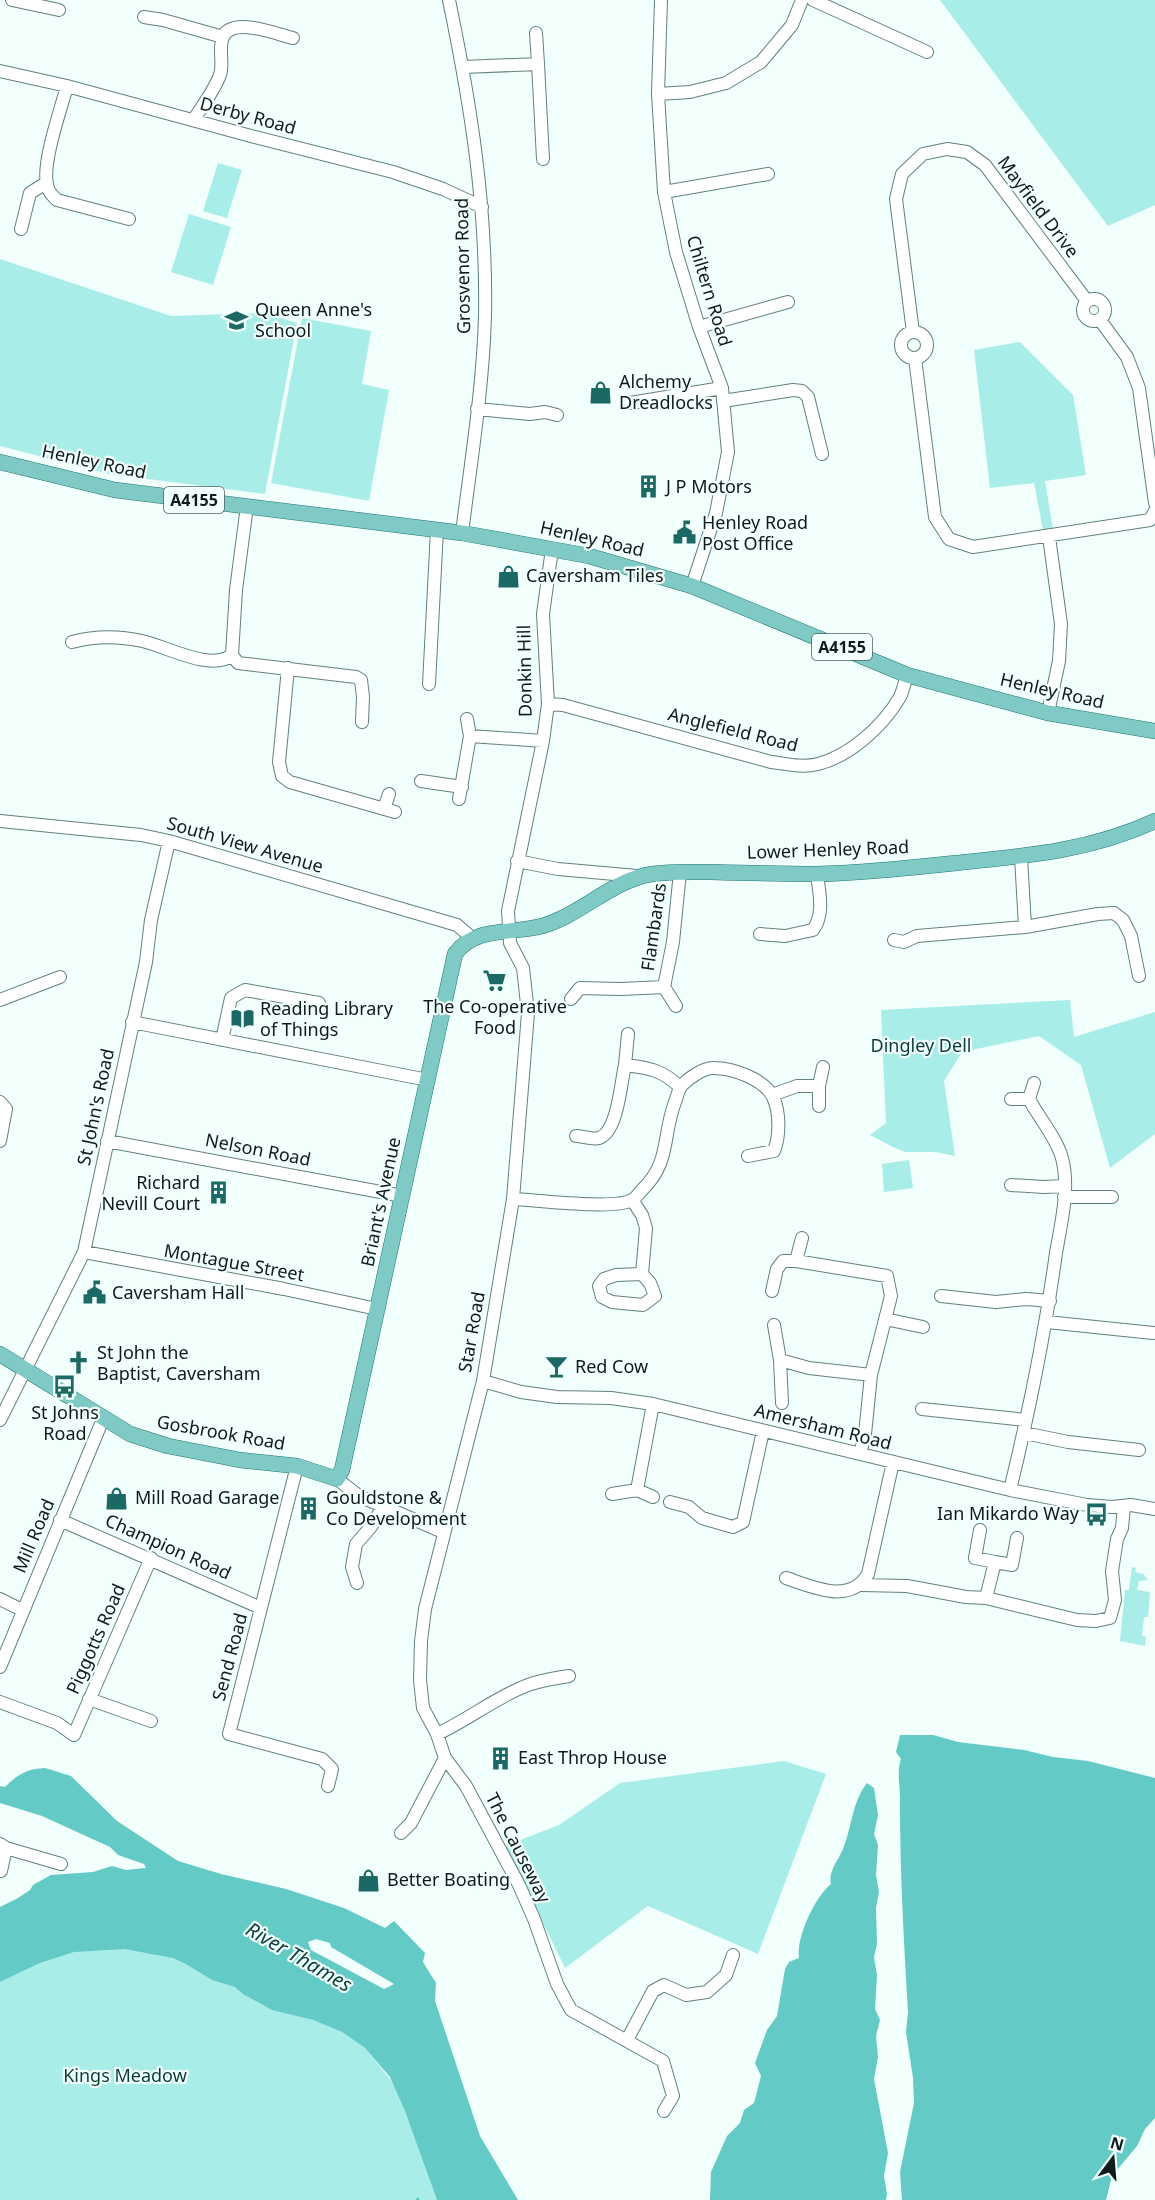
<svg xmlns="http://www.w3.org/2000/svg" width="1155" height="2200" viewBox="0 0 1155 2200" font-family="'Noto Sans',sans-serif">
<style>
.green{fill:#a9ede8}
.water{fill:#63cac5;fill-rule:evenodd}
.lines{fill:none;stroke-linecap:round;stroke-linejoin:round}
.stream{stroke:#63cac5;stroke-width:3}
.minor-casing{stroke:#61817e;stroke-width:14}
.major-casing{stroke:#217571;stroke-width:16}
.minor{stroke:#fff;stroke-width:12}
.major{stroke:#80cac6;stroke-width:15}
.labels{text-anchor:middle;stroke-width:4.5;stroke-linejoin:round;paint-order:stroke}
.shield{fill:#f1fffd;stroke:#525f5e;stroke-width:1.5}
.shield-label{font-size:16px;font-weight:bold;fill:#0e1b1a}
.street-label{font-size:18px;fill:#0e1b1a;stroke:#f1fffd}
.poi-label{font-size:18px;fill:#0e1b1a;stroke:#f1fffd;text-anchor:start}
.park-label{font-size:18px;fill:#0a3c39;stroke:#f1fffd}
.water-label{font-size:20px;font-style:italic;fill:#0b3d3a;stroke:#f1fffd}
</style>
<rect width="100%" height="100%" fill="#f1fffd"/>
<path class="green" d="M940 0H1155V205L1108 226Z
M218 163 242 170 227 218 203 211Z
M189 214 231 227 213 285 171 272Z
M0 259 171 316 265 313 297 323 265 494 109 474 0 446Z
M302 318 371 331 362 384 389 390 369 501 271 483Z
M1020 342 1073 395 1086 475 1045 481 1053 529 1043 530 1034 483 990 488 974 350Z
M1070 1000 1074 1037 1155 1012V1134L1110 1168 1081 1065 1039 1036 962 1052 944 1081 955 1156 936 1152H905L893 1147 870 1135 886 1123 881 1010Z
M909 1160 913 1188 884 1192 882 1164Z
M1132 1567 1136 1568 1135 1572 1143 1574 1148 1580 1139 1581 1137 1590 1150 1592 1148 1617H1144L1142 1636 1146 1637 1145 1646 1120 1641 1125 1590H1129Z
M784 1761 826 1774 758 1954 648 1906 565 1968 505 1846 559 1825 620 1783Z
M142 1946 212 1969 279 2011 313 2020 342 2032 365 2048 390 2079H395L437 2200H0V1982L40 1963 73 1952 78 1948 86 1950Z"/>
<path class="water" d="M900 1735H933L958 1742 1024 1750 1053 1757 1088 1761 1155 1778V2118L1145 2129 1137 2146 1112 2176 1106 2200H902L900 2172 914 2103 913 2078 906 2032 908 2012C904 1943 900 1874 900 1804 901 1789 896 1773 901 1759L896 1752Z
M45 1768 71 1776 117 1821 178 1861 221 1874 286 1889 344 1908 385 1928 394 1921 425 1953 423 1962 436 1983 435 2001 480 2136 518 2200H437L405 2111 390 2077 365 2048 342 2032 313 2020 272 2010 243 1994 235 1987 212 1980 186 1964 173 1958 125 1949 74 1952 40 1963 0 1982V1907L18 1898 30 1890 33 1885 51 1875 93 1872 112 1866 126 1870 146 1868 144 1864 118 1855 110 1847 42 1816 0 1803V1786L5 1787C18 1774 27 1769 45 1768ZM316 1939 330 1943 331 1947 394 1984 384 1989 311 1950 308 1942Z
M867 1783 874 1788 878 1815 874 1834 878 1845 876 1875 879 1892 876 1908 877 1944 874 1957 877 1975 875 2009 880 2020 876 2036 878 2057 874 2079 888 2153 884 2176 887 2194 886 2200H710L711 2172 727 2136 740 2123 744 2110 754 2103 761 2076 755 2063 767 2030 777 2016 785 1969 789 1962 799 1958C796 1937 815 1897 831 1884 828 1871 838 1861 843 1849 852 1827 852 1802 867 1783Z"/>
<g class="lines">
<path class="stream" d="M417 2200 418 2199"/>
<defs>
<path id="minor" d="M12 0 59 10
M449 0C471 106 487 207 485 316 483 388 471 461 462 533
M661 0 658 94 664 192 676 252 699 327 722 388 728 452 716 513 692 586
M813 0 927 52
M144 17 163 20 223 37
M538 64 543 159
M463 67 538 64 536 33
M0 71 67 86 251 136 393 172 443 189 482 207
M67 86C61 109 42 162 47 184 48 192 52 195 57 200L129 219
M658 94 690 92 726 83 761 62 792 25 802 0
M194 119C203 105 214 91 220 75 224 63 218 48 223 37 232 16 276 34 293 38
M664 192 768 174
M21 229 30 193 46 183
M1083 310a11 11 0 1 1 22 0a11 11 0 1 1-22 0Z
M1100 320 1127 357 1139 388 1155 503
M699 327 788 302
M913 332 896 199 902 174 923 154 947 149 967 152 985 165 1087 301
M901 345a13 13 0 1 1 26 0a13 13 0 1 1-26 0Z
M915 358 935 517 949 539 973 547 1150 520 1155 511
M723 401 793 390 802 391 808 397 822 454
M630 403 722 388
M477 409 530 414 545 412 557 415
M247 506 236 590 232 655 238 663 356 677 361 680 363 697 362 722
M552 549 543 614 548 704 543 741 508 911 510 943 523 968 528 1013 513 1199 483 1381 425 1609 421 1641 420 1680 423 1708 437 1734 445 1758 466 1786 519 1885 534 1919 557 1984 571 2010 663 2061 673 2096 664 2111
M72 642C95 636 119 636 142 641 166 646 211 672 232 655
M288 668 279 762 282 776 290 782 395 812
M429 684 437 530
M548 704 563 705 771 762C787 764 802 768 818 764 850 756 883 726 900 697 903 690 905 682 907 675
M1048 713 1059 661 1061 624 1049 537
M467 719 470 736 543 741
M421 781 462 787
M459 799 470 736
M384 809 389 794
M0 821 141 835 169 841 457 925 472 938
M1021 857 1025 927 1098 914 1114 913 1123 920 1131 936 1139 976
M517 861 558 869 637 876
M760 934 785 936 813 930C825 913 819 893 817 874
M894 940 904 942 917 936 1025 927
M664 987 676 1006
M571 999 580 988 621 989 664 987 673 942 680 872
M0 1000 60 977
M132 1022 428 1080
M222 1040 231 998 245 990 319 1003
M625 1065 628 1034
M819 1086 823 1067
M772 1095 797 1086H819V1106
M1029 1099 1034 1083
M0 1102 6 1109 0 1141
M576 1136C582 1136 593 1140 599 1138 618 1132 621 1081 625 1065 650 1068 662 1070 680 1087
M107 1141 402 1196
M1011 1185 1044 1187 1064 1186
M1064 1197H1112
M513 1199C537 1200 615 1210 632 1200 636 1198 639 1193 642 1190 671 1162 662 1136 675 1102 677 1097 678 1090 682 1085 689 1078 703 1068 713 1068 733 1068 764 1079 773 1097 780 1112 780 1136 774 1151L748 1156
M632 1200 642 1215 646 1228 642 1274 650 1283 655 1296 643 1305 612 1302 602 1297 599 1286 604 1279 616 1275 642 1274
M802 1238 796 1261 887 1276 891 1296 871 1375 865 1434 860 1454
M84 1252 284 1289 377 1309
M772 1291 777 1269 783 1261H796
M941 1296 996 1302 1026 1299 1050 1301
M885 1319 923 1327
M1047 1322 1153 1333
M774 1325 780 1360 809 1368 871 1375
M780 1360 782 1403
M483 1381 521 1392 557 1397 611 1398 653 1404 1010 1490 1087 1505 1112 1507 1131 1505 1155 1509
M922 1409 1026 1420
M0 1420 84 1252 146 962 151 920 169 841
M1024 1433 1068 1442 1139 1450
M297 1466 229 1734 322 1759 332 1769 328 1786
M337 1479 359 1496 443 1532
M637 1490 653 1497
M1010 1490C1029 1412 1045 1333 1056 1253 1061 1224 1070 1188 1062 1158 1056 1137 1039 1118 1029 1099H1011
M612 1494 637 1490 653 1404
M670 1502 689 1507 702 1518 733 1527 743 1522 763 1431
M60 1520 261 1608
M980 1530 975 1558 995 1562
M786 1578C813 1587 850 1605 868 1574L893 1462
M357 1583 352 1567 356 1544 370 1528 383 1507
M862 1585 907 1586 966 1597 986 1598 1077 1620 1096 1621 1110 1618 1115 1600 1112 1571 1117 1539 1122 1528 1124 1506
M986 1598 995 1562 1012 1565 1017 1538
M0 1599 22 1610
M0 1667 103 1419
M89 1699 151 1721
M0 1702 57 1723 74 1735 151 1558
M437 1734C468 1720 496 1697 528 1685 542 1680 555 1678 569 1676
M401 1833 411 1823 445 1758
M0 1844 6 1848 61 1864
M1 1871 6 1848
M627 2040 653 1991 664 1985 686 1995 707 1992 726 1975 733 1955"/>
<path id="major" d="M0 462 115 490 462 533 589 556 692 586 907 675 1048 713 1155 731
M0 1354 130 1434 168 1446 240 1460 297 1466 337 1479 342 1470 455 954C475 926 513 934 542 926 581 915 612 880 652 874 672 871 692 872 711 872 746 873 781 874 816 874 862 873 910 868 956 863 1026 856 1090 851 1155 821"/>
</defs>
<use href="#minor" class="minor-casing"/>
<use href="#major" class="major-casing"/>
<use href="#minor" class="minor"/>
<use href="#major" class="major"/>
</g>
<defs>
<symbol id="school-bare" viewBox="-9 -9 18 18"><path d="M0-5L7-2L0 1L-7-2ZM-4 1L0 2.5L4 1V4Q0 6-4 4Z" fill="#1c6865" stroke="#f1fffd" stroke-width="2.5" paint-order="stroke"/></symbol>
<symbol id="shop-bare" viewBox="-9 -9 18 18"><path d="M-5-2.5h2.3a2.7 3.5 0 0 1 5.4 0H5L5.5 6h-11ZM-1.5-2.5h3a1.5 2.3 0 0 0-3 0Z" fill="#1c6865" stroke="#f1fffd" stroke-width="2.5" paint-order="stroke"/></symbol>
<symbol id="building-bare" viewBox="-9 -9 18 18"><path d="M-4-6H4V6H1V3H-1V6H-4ZM-2.5-4.3h1.7v1.8h-1.7ZM.8-4.3h1.7v1.8H.8ZM-2.5-1h1.7V.8h-1.7ZM.8-1h1.7V.8H.8Z" fill="#1c6865" stroke="#f1fffd" stroke-width="2.5" paint-order="stroke"/></symbol>
<symbol id="civic-bare" viewBox="-9 -9 18 18"><path d="M-.6-6.5H3V-4.5H.6V-3L4-1V1h2V6H-6V1h2V-1L-.6-3ZM-1.2 2.5V6h2.4V2.5Z" fill="#1c6865" stroke="#f1fffd" stroke-width="2.5" paint-order="stroke"/></symbol>
<symbol id="supermarket-bare" viewBox="-9 -9 18 18"><path d="M-6-5.5h2.5l.6 2H6L4.5 2H-2.5L-4.4-4H-6ZM-1.5 3.2a1.3 1.3 0 1 0 .1 0ZM3 3.2a1.3 1.3 0 1 0 .1 0Z" fill="#1c6865" stroke="#f1fffd" stroke-width="2.5" paint-order="stroke"/></symbol>
<symbol id="library-bare" viewBox="-9 -9 18 18"><path d="M-6-4Q-3-5.5-.7-3.5V5Q-3 3-6 4ZM6-4Q3-5.5 .7-3.5V5Q3 3 6 4Z" fill="#1c6865" stroke="#f1fffd" stroke-width="2.5" paint-order="stroke"/></symbol>
<symbol id="church-bare" viewBox="-9 -9 18 18"><path d="M-1.2-6h2.4v3.5h3.3v2.4h-3.3V6h-2.4V-.1h-3.3v-2.4h3.3Z" fill="#1c6865" stroke="#f1fffd" stroke-width="2.5" paint-order="stroke"/></symbol>
<symbol id="bar-bare" viewBox="-9 -9 18 18"><path d="M-6-5H6L.8 .8V4.5H3.5V6h-7V4.5H-.8V.8Z" fill="#1c6865" stroke="#f1fffd" stroke-width="2.5" paint-order="stroke"/></symbol>
<symbol id="bus-bare" viewBox="-9 -9 18 18"><path d="M-5-6H5V4H4V6H2V4H-2V6H-4V4H-5ZM-3.5-4V0h7V-4ZM-3.5 1.2v1.5H-2V1.2ZM2 1.2v1.5H3.5V1.2Z" fill="#1c6865" stroke="#f1fffd" stroke-width="2.5" paint-order="stroke"/></symbol>
</defs>
<g fill-rule="evenodd">
<use href="#school-bare" x="220" y="304" width="33" height="33"/>
<use href="#shop-bare" x="584" y="376" width="33" height="33"/>
<use href="#building-bare" x="632" y="470" width="33" height="33"/>
<use href="#civic-bare" x="668" y="516" width="33" height="33"/>
<use href="#shop-bare" x="492" y="560" width="33" height="33"/>
<use href="#supermarket-bare" x="478" y="964" width="33" height="33"/>
<use href="#library-bare" x="226" y="1002" width="33" height="33"/>
<use href="#building-bare" x="202" y="1176" width="33" height="33"/>
<use href="#civic-bare" x="78" y="1276" width="33" height="33"/>
<use href="#church-bare" x="62" y="1346" width="33" height="33"/>
<use href="#bar-bare" x="540" y="1350" width="33" height="33"/>
<use href="#bus-bare" x="48" y="1370" width="33" height="33"/>
<use href="#shop-bare" x="100" y="1482" width="33" height="33"/>
<use href="#building-bare" x="292" y="1492" width="33" height="33"/>
<use href="#bus-bare" x="1080" y="1498" width="33" height="33"/>
<use href="#building-bare" x="484" y="1742" width="33" height="33"/>
<use href="#shop-bare" x="352" y="1864" width="33" height="33"/>
</g>
<g class="labels">
<g class="shield">
<rect x="164" y="487" width="60" height="26" rx="4.5"/>
<rect x="812" y="634" width="60" height="26" rx="4.5"/>
</g>
<g class="shield-label">
<text x="194" y="506">A4155</text>
<text x="842" y="653">A4155</text>
</g>
<g class="street-label">
<text transform="translate(248 116) rotate(15)" y="6">Derby Road</text>
<text transform="translate(1038 207) rotate(53)" y="6">Mayfield Drive</text>
<text transform="translate(463 266) rotate(-91)" y="6">Grosvenor Road</text>
<text transform="translate(709 291) rotate(73)" y="6">Chiltern Road</text>
<text transform="translate(94 462) rotate(12)" y="6">Henley Road</text>
<text transform="translate(592 539) rotate(13)" y="6">Henley Road</text>
<text transform="translate(525 671) rotate(-91)" y="6">Donkin Hill</text>
<text transform="translate(1052 691) rotate(13)" y="6">Henley Road</text>
<text transform="translate(733 730) rotate(14)" y="6">Anglefield Road</text>
<text transform="translate(245 845) rotate(16)" y="6">South View Avenue</text>
<text transform="translate(828 850) rotate(-2)" y="6">Lower Henley Road</text>
<text transform="translate(654 927) rotate(-82)" y="6">Flambards</text>
<text transform="translate(96 1107) rotate(-78)" y="6">St John's Road</text>
<text transform="translate(258 1150) rotate(11)" y="6">Nelson Road</text>
<text transform="translate(381 1202) rotate(-78)" y="6">Briant's Avenue</text>
<text transform="translate(234 1263) rotate(10)" y="6">Montague Street</text>
<text transform="translate(472 1332) rotate(-80)" y="6">Star Road</text>
<text transform="translate(823 1427) rotate(14)" y="6">Amersham Road</text>
<text transform="translate(221 1433) rotate(10)" y="6">Gosbrook Road</text>
<text transform="translate(34 1536) rotate(-67)" y="6">Mill Road</text>
<text transform="translate(168 1547) rotate(24)" y="6">Champion Road</text>
<text transform="translate(96 1639) rotate(-66)" y="6">Piggotts Road</text>
<text transform="translate(230 1657) rotate(-75)" y="6">Send Road</text>
<text transform="translate(518 1848) rotate(63)" y="6">The Causeway</text>
</g>
<g class="poi-label">
<text x="255" y="316">Queen Anne's<tspan x="255" dy="21">School</tspan></text>
<text x="619" y="388">Alchemy<tspan x="619" dy="21">Dreadlocks</tspan></text>
<text x="666" y="493">J P Motors</text>
<text x="702" y="529">Henley Road<tspan x="702" dy="21">Post Office</tspan></text>
<text x="526" y="582">Caversham Tiles</text>
<text x="495" y="1013" text-anchor="middle">The Co-operative<tspan x="495" dy="21">Food</tspan></text>
<text x="260" y="1015">Reading Library<tspan x="260" dy="21">of Things</tspan></text>
<text x="200" y="1189" text-anchor="end">Richard<tspan x="200" dy="21">Nevill Court</tspan></text>
<text x="112" y="1299">Caversham Hall</text>
<text x="97" y="1359">St John the<tspan x="97" dy="21">Baptist, Caversham</tspan></text>
<text x="575" y="1373">Red Cow</text>
<text x="65" y="1419" text-anchor="middle">St Johns<tspan x="65" dy="21">Road</tspan></text>
<text x="135" y="1504">Mill Road Garage</text>
<text x="326" y="1504">Gouldstone &amp;<tspan x="326" dy="21">Co Development</tspan></text>
<text x="1079" y="1520" text-anchor="end">Ian Mikardo Way</text>
<text x="518" y="1764">East Throp House</text>
<text x="387" y="1886">Better Boating</text>
</g>
<g class="park-label">
<text x="921" y="1052">Dingley Dell</text>
<text x="125" y="2082">Kings Meadow</text>
</g>
<g class="water-label">
<text transform="translate(299 1957) rotate(30)" y="7">River Thames</text>
</g>
</g>
<g transform="translate(1113 2158) rotate(16)" stroke="#f1fffd" stroke-width="4.5" paint-order="stroke">
<path d="M0-4.5L10 22L0 15L-10 22Z" fill="#0e1b1a"/>
<text y="-9" font-size="16" font-weight="bold" text-anchor="middle" fill="#0e1b1a">N</text>
</g>
</svg>
